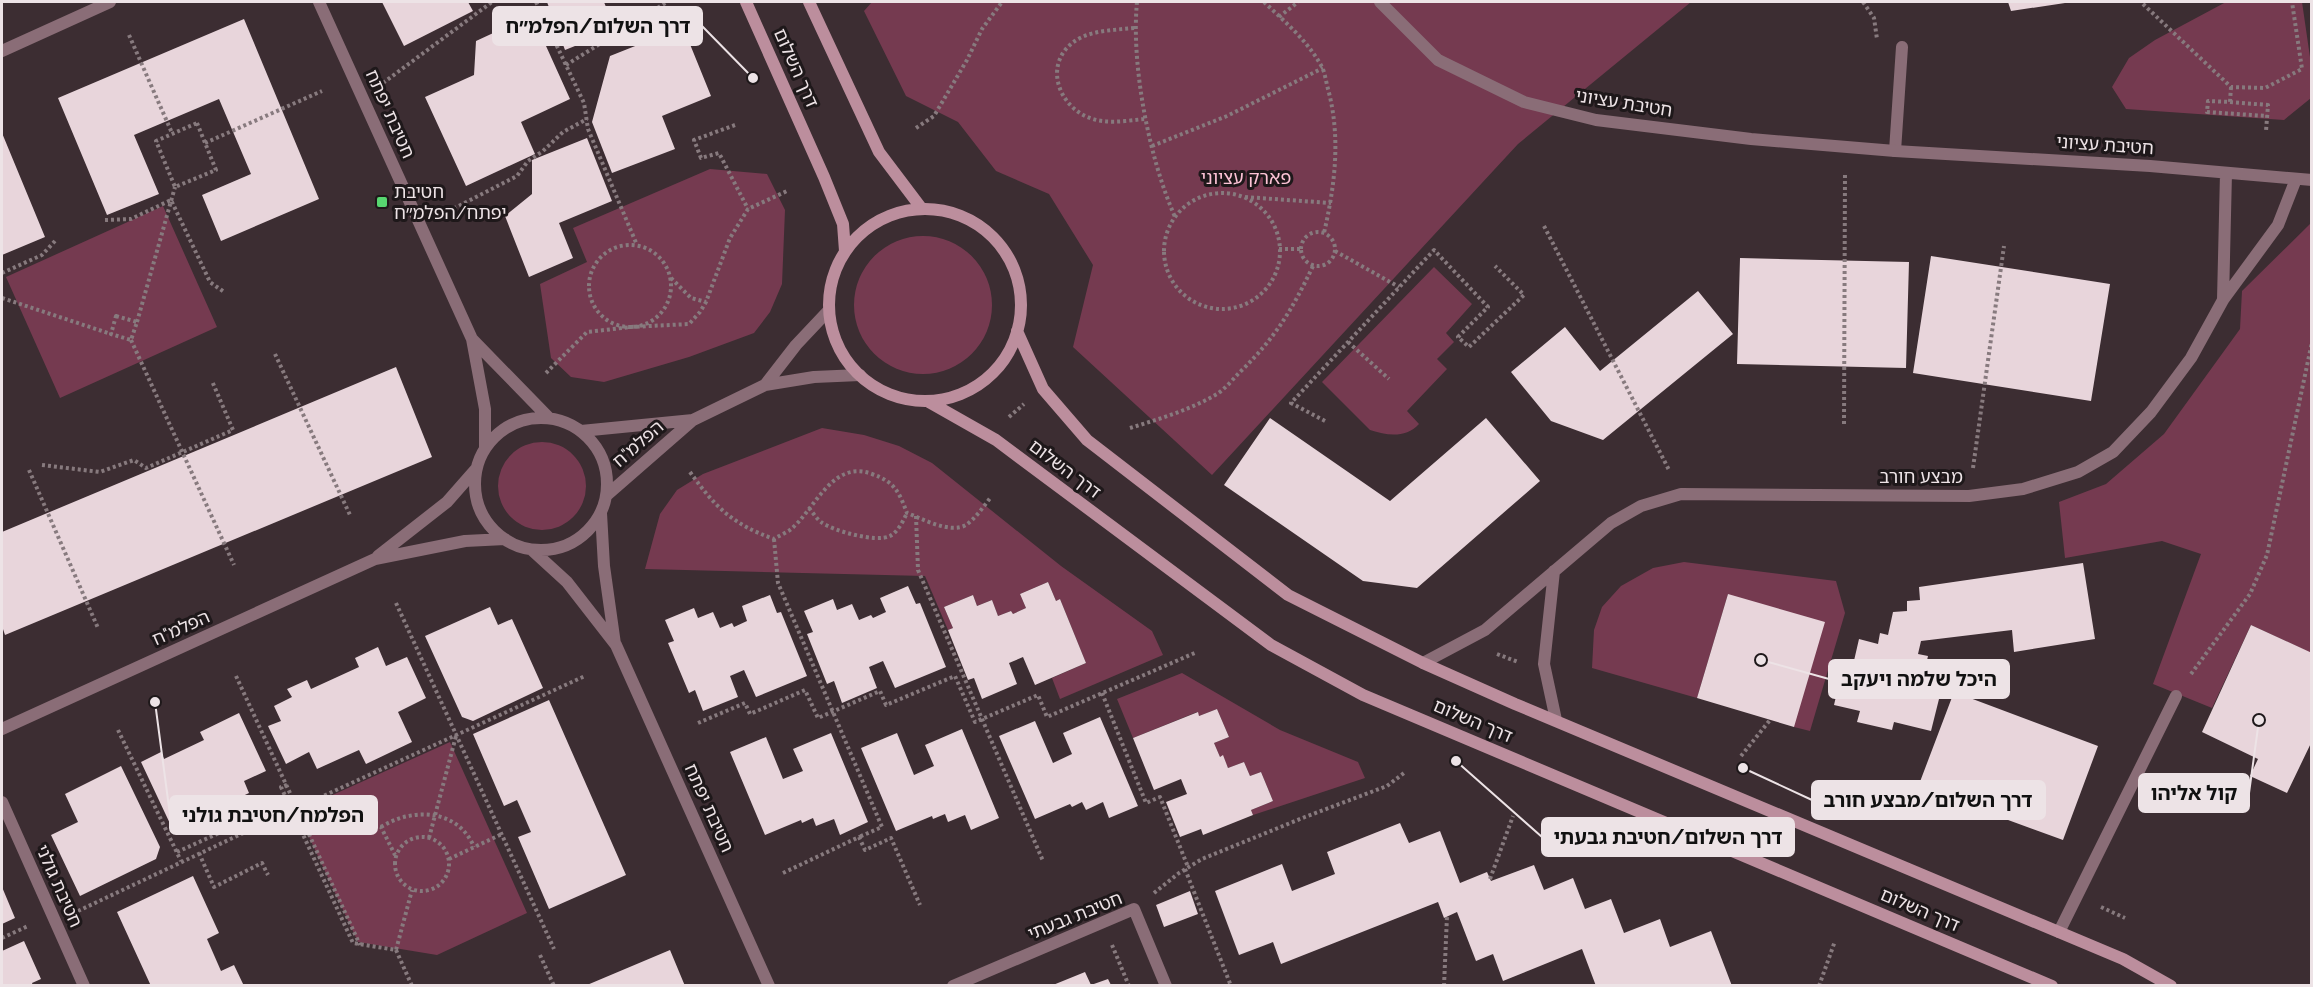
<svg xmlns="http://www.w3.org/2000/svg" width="2313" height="987" viewBox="0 0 2313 987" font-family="Raleway,'Noto Sans Hebrew',sans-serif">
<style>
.green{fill:#753a50}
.building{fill:#e8d5db}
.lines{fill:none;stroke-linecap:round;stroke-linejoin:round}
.path{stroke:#877a7e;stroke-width:4;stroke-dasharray:3 3;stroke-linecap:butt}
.lane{stroke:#8a6d77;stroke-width:12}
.street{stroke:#8a6d77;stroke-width:12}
.secondary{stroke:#bc8e9d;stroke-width:12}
.poi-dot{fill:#57d670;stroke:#1e181a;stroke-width:2}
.labels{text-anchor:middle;stroke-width:6;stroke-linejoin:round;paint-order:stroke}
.street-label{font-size:18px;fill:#ede3e6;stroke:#1e181a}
.park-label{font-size:18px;fill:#fdc3d6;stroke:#1e181a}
.poi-label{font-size:18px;fill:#ede3e6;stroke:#1e181a;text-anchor:start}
.leader{fill:none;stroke:#ede3e6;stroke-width:2}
.callout-dot{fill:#ede3e6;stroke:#1e181a;stroke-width:2}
.callout{fill:#ede3e6;stroke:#ede3e6;stroke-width:2}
.callout-label{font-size:20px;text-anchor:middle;font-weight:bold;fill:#111}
</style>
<rect width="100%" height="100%" fill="#3c2d32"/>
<path class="green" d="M872 2H1691L1518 144 1212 475 1073 347 1093 265 1049 194 996 171 958 122 906 96 864 11Z
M2226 2H2302L2311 64V98L2284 120 2126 109 2112 87 2129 58 2155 40Z
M710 169 767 174 785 210 782 284 770 312 754 333 689 357 604 382 571 377 551 358 540 284 587 262 573 228Z
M163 206 217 327 60 398 6 277Z
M2311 223V653L2251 625 2212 708 2153 684 2201 554 2162 541 2065 558 2059 502 2106 484 2164 434 2240 329 2242 291Z
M854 305a69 69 0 1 1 138 0a69 69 0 1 1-138 0Z
M1434 267 1472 304 1446 333 1454 342 1437 359 1447 369 1407 411 1419 424C1406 438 1388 436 1370 430L1322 382Z
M822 428 864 435 899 446 932 463 1061 566 1152 631 1163 655 1060 699 1052 678 1086 663 1060 599 1056 601 1048 582 1020 594 1026 608 1013 614 1011 611 998 616 992 600 977 606 973 595 944 607 953 628 948 630 925 576 645 569 660 514 677 490 703 474Z
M498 486a44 44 0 1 1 88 0a44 44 0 1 1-88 0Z
M1684 562 1836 581 1845 613 1810 731 1794 727 1728 594 1697 698 1592 668 1594 630 1602 607 1621 586 1653 568Z
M1182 673 1280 730 1358 762 1365 778 1253 815 1251 810 1273 801 1261 772 1250 776 1244 762 1228 768 1223 756 1220 757 1214 743 1229 737 1217 709 1199 716 1197 712 1133 738 1117 699Z
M450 742 527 913 437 955 358 942 297 811Z"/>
<path class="building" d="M382 2H468L473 11 404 46Z
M547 2H604L615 30 565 50Z
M2008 2H2065V3L2011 11Z
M532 15 570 99 521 122 535 154 466 186 425 97 474 75 476 41Z
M244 19 319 199 221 241 202 195 251 174 219 99 134 135 159 194 107 215 58 98Z
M683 27 711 96 662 116 675 149 612 173 592 122 610 56Z
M2 133 45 237 2 255Z
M587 138 612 201 559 223 573 258 529 277 505 216 532 194V160Z
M1931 256 2110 284 2091 401 1913 373Z
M1740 258 1909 262 1906 368 1737 364Z
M1698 291 1733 334 1603 440 1551 421 1511 372 1565 327 1600 371Z
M396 367 432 457 5 635 2 626V532Z
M1270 418 1390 501 1486 418 1540 481 1417 588 1363 581 1224 485Z
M2083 563 2095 639 2014 652 2012 630 1921 641 1918 654 1928 656 1919 695 1939 699 1931 731 1894 722 1892 730 1857 722 1860 711 1834 705 1841 675 1850 678 1859 639 1878 644 1880 633 1888 635 1893 612 1907 611V601L1920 600 1919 587Z
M1048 582 1056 601 1060 599 1086 663 1035 685 1023 657 1009 663 1017 684 982 699 974 678 968 680 948 630 953 628 944 607 973 595 977 606 992 600 998 616 1011 611 1013 614 1026 608 1020 594Z
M908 586 916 604 920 603 946 667 895 688 883 661 869 667 877 688 842 703 834 681 827 684 807 634 813 632 804 611 833 599 837 610 852 604 859 620 871 615 873 618 886 612 880 598Z
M1728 594 1825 622 1794 727 1697 698Z
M770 595 777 613 781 612 807 676 756 697 744 670 730 676 738 697 703 711 695 690 689 693 668 643 674 641 665 620 694 608 698 618 713 612 720 628 732 623 734 627 747 621 742 606Z
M490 607 498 625 512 619 543 688 473 721 462 717 425 636Z
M2251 625 2312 653V741L2287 793 2250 776 2258 759 2202 732Z
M378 647 386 666 407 657 426 698 398 712 412 742 366 764 359 750 317 769 309 752 286 764 268 726 281 721 274 706 292 697 287 689 307 680 311 689 359 667 355 658Z
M1954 692 2098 746 2063 840 1918 787Z
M549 700 626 875 549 909 518 837 531 832 517 800 504 806 473 734Z
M1217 709 1229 737 1214 743 1220 757 1223 755 1228 768 1244 762 1250 776 1261 772 1273 801 1251 810 1253 815 1203 835 1201 829 1180 837 1166 802 1187 794 1181 779 1154 790 1133 738 1198 712 1199 716Z
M239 713 266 771 244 781 249 793 224 805 228 814 209 823 205 814 173 830 141 762 161 752 164 759 204 740 200 732Z
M1100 717 1138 806 1109 818 1103 802 1086 810 1082 802 1072 807 1070 804 1035 819 999 736 1035 721 1053 763 1072 754 1063 733Z
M962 729 999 818 971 830 965 815 948 822 945 814 933 819 932 816 896 831 861 748 897 733 914 775 934 766 925 745Z
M831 733 868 822 840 835 834 819 816 826 813 818 802 823 801 820 765 835 730 752 766 737 783 779 803 771 793 749Z
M121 766 160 847 156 859 80 896 51 835 78 822 65 794Z
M1400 823 1409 843 1440 831 1460 883 1487 872 1491 881 1534 865 1544 890 1573 878 1585 909 1611 899 1624 933 1660 919 1670 947 1711 931 1732 986H1596L1582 949 1503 981 1493 954 1476 961 1457 912 1444 918 1438 902 1281 964 1273 942 1239 955 1215 891 1282 864 1292 891 1335 874 1327 852Z
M193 876 219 933 207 939 221 971 234 965 244 986H151L117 912Z
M2 887 15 918 2 924Z
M1190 891 1198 914 1164 927 1156 905Z
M24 941 41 979 32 983 33 986H2V951Z
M670 950 685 986H587V985Z
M1085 972 1091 985H1053Z
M1108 979 1111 985H1091Z"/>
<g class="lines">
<path class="path" d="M536 2 584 103 588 129 637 245
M1137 2C1131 65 1149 158 1175 217
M1264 2C1284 21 1308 41 1322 67 1325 73 1326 82 1328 89 1341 137 1335 185 1324 233
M1863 2 1874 18 1877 39
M2143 4 2231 87 2265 88 2302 69 2292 2
M1279 17 1298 2
M1134 28C1116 30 1096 30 1080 38 1037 61 1060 117 1103 121 1116 123 1132 120 1145 119
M129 35 172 133
M566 65 667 2
M383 83 492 2
M2231 87 2230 102 2208 101 2207 112 2267 116
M2230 102 2268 105 2266 131
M197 123 216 170 175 187 156 141Z
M735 125 694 140 701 158 719 153 748 209
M916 128 934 116 967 60 982 29 1002 2
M205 143 322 91
M1152 146 1227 116 1323 68
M1164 251a58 58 0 1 1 116 0a58 58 0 1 1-116 0Z
M1245 197 1331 203
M443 214 517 176 528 161 543 151 563 132 587 119
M105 220 131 219 171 200 210 282 224 292
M1544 226 1669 470
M1301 249a17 17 0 1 1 34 0a17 17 0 1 1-34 0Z
M589 286a41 41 0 1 1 82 0a41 41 0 1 1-82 0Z
M1279 249H1300
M1335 251 1399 287
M2 273 42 255 55 241
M671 278 691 298 706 302
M2 298 111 334
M116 316 137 322 131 340 111 334Z
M137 322 175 187
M131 340 234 565
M1348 342 1389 379
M275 354 350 515
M546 373 587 332 631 327 689 324 700 312 706 302 730 238 748 209 787 191
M1009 417 1024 404
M1325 421 1291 403 1434 250 1488 307 1458 337 1469 347 1524 295 1495 266
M1844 424 1845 173
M1130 428C1159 419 1190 410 1217 394 1225 389 1233 379 1240 372 1276 337 1292 310 1313 266
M42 465 100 472 134 460 146 468 233 430 212 381
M1973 468 2004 246
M29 470 98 628
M690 472C715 507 732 524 774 539 779 536 785 533 790 530 815 510 832 459 872 474 895 482 899 492 907 513 923 519 950 534 966 525 975 519 984 506 991 497
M809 508C813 513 817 519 821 522 833 531 877 543 890 536 898 532 903 521 907 513
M916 516 918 570 1043 861
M774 539 778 583 882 827 859 837
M396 603 554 949
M1497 654 1518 662
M2191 674 2250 594 2267 555 2312 342
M236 676 360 945
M1102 693 1146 803 1160 797 1188 867
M698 723 745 703 750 714 805 690 818 718 880 691 886 705 955 676 975 722 1038 695 1047 717 1197 652
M118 730 181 861
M1741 756 1770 720
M287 785 281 787 353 943 396 950 412 890
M297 808 585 676
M298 808 381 827 395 855
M381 827C413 807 458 809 474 847
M395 864a27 27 0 1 1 54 0a27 27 0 1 1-54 0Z
M429 838 456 736
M177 852 288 802
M199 853 214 887 262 863 268 875
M449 859 502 834
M1185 869 1231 986
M783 873 859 837 865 850 891 838 920 905
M1490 879 1513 816
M1154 893 1179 873 1202 859 1305 817 1387 786 1404 773
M2101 907 2125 918
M78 911 292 810
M2 938 28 926
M1112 945 1129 986
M396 950 412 986
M540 955 554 986
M1444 986 1447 916
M1819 986 1835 941"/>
<path class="lane" d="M1895 151 1902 47
M2059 932 2176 696"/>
<path class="street" d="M319 2 472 339 485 409V448
M1380 2 1438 60 1524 102 1596 120 1751 139 1895 151 2150 166 2312 180
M2 51 110 2
M2223 300 2226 173
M472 339 549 418
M765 385 796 345 829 310
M475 484a66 66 0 1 1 132 0a66 66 0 1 1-132 0Z
M581 431 693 420
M607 495 693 420 765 385 814 377 860 375
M601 513 604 566 615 644
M532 550 567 582 616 645 769 986
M378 556 447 502 476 469
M1554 571 1544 664 1556 720
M1423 663 1485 630 1611 523 1641 506 1681 494 1969 496 2023 489 2078 472 2113 452 2151 412 2191 358 2223 300 2278 225 2296 179
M2 729 375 559 465 541 505 539
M2 802 84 986
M953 986 1134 909 1166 986"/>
<path class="secondary" d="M746 2 824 177 843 224 845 251
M809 2 879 152 922 209
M829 305a96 96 0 1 1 192 0a96 96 0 1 1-192 0Z
M1017 331 1043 389 1087 440 1288 595 1423 663 1515 704 2123 959 2171 986
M929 402 996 440 1271 645 1363 695 2052 986"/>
</g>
<rect class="poi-dot" x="376" y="196" width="12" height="12" rx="3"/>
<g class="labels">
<g class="street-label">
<text transform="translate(796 68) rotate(66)" y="6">דרך השלום</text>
<text transform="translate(1624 103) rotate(9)" y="6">חטיבת עציוני</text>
<text transform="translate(390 114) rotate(66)" y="6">חטיבת יפתח</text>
<text transform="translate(2105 145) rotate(4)" y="6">חטיבת עציוני</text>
<text transform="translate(638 444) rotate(-41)" y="6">הפלמ"ח</text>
<text transform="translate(1065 469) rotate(37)" y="6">דרך השלום</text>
<text x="1921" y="483">מבצע חורב</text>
<text transform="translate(181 628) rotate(-24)" y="6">הפלמ"ח</text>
<text transform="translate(1473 721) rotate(23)" y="6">דרך השלום</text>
<text transform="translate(709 808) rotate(66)" y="6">חטיבת יפתח</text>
<text transform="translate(59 886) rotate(66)" y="6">חטיבת גולני</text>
<text transform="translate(1920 910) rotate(23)" y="6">דרך השלום</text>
<text transform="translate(1075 916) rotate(-22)" y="6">חטיבת גבעתי</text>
</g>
<g class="park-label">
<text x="1246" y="184">פארק עציוני</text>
</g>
<g class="poi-label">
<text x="394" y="198">חטיבת<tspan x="394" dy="21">יפתח/הפלמ״ח</tspan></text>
</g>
</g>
<path class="leader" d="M753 78L702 26M1761 660L1829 679M2259 720L2249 793M1743 768L1812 800M155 702L170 815M1456 761L1542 837"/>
<g class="callout-dot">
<circle cx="753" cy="78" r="6"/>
<circle cx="1761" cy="660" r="6"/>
<circle cx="2259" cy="720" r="6"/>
<circle cx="1743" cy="768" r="6"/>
<circle cx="155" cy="702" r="6"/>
<circle cx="1456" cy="761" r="6"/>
</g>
<g class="callout">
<rect x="493" y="7" width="209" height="38" rx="6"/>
<rect x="1829" y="660" width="180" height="38" rx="6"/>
<rect x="2139" y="774" width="110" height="38" rx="6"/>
<rect x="1812" y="781" width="233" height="38" rx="6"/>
<rect x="170" y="796" width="207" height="38" rx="6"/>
<rect x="1542" y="818" width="252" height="38" rx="6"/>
</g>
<g class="callout-label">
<text x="598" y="33">דרך השלום/הפלמ״ח</text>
<text x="1919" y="686">היכל שלמה ויעקב</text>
<text x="2194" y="800">קול אליהו</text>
<text x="1928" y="807">דרך השלום/מבצע חורב</text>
<text x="273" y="822">הפלמח/חטיבת גולני</text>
<text x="1668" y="844">דרך השלום/חטיבת גבעתי</text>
</g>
<rect width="2313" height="987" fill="none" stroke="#ede3e6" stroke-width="6"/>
</svg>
